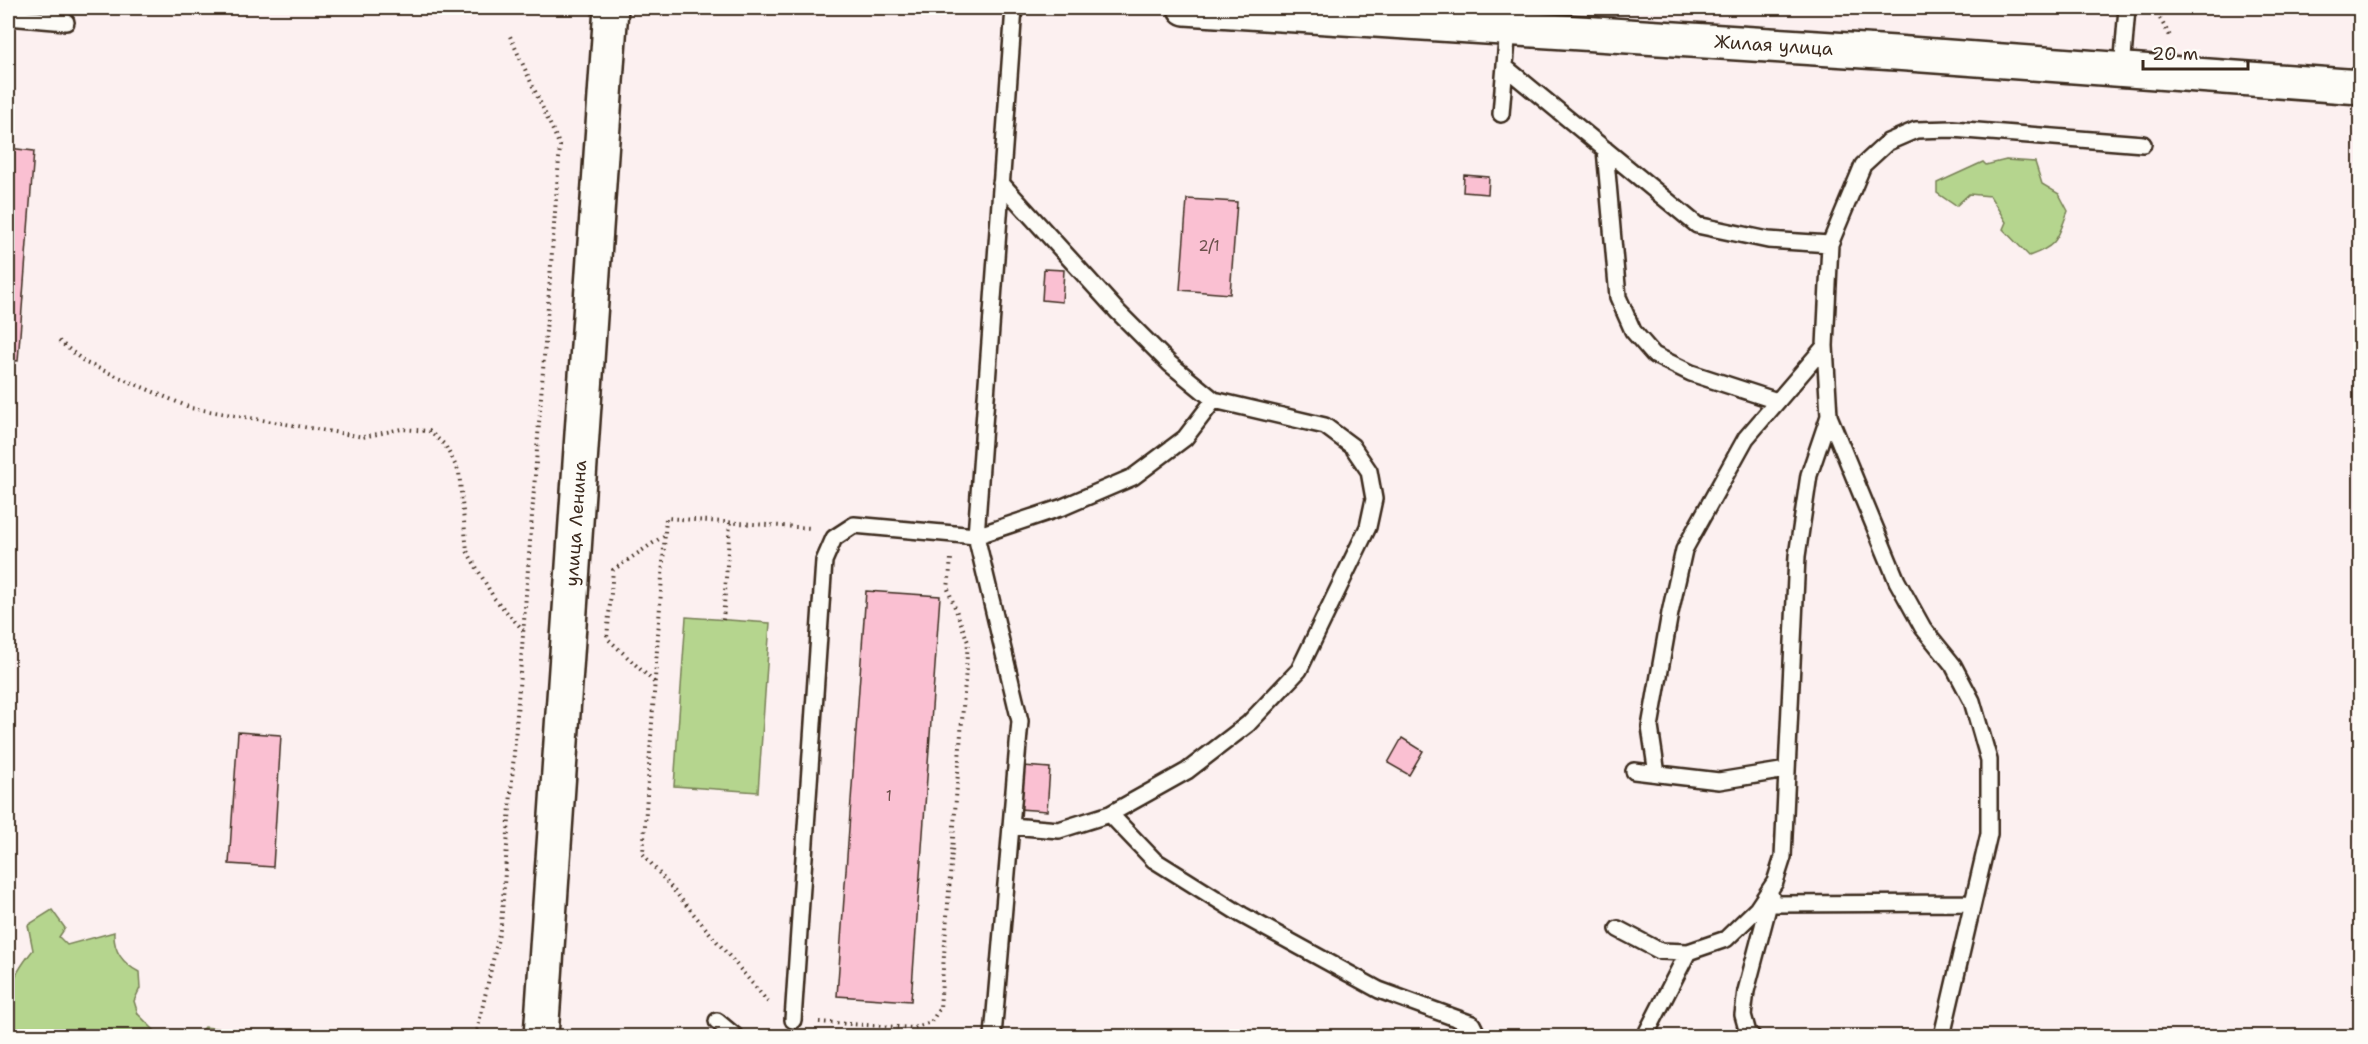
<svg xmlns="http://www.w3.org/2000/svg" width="2368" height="1044" viewBox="0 0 2368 1044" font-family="'Shantell Sans',sans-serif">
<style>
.green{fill:#b5d58e;stroke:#788056;stroke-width:1.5}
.building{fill:#fac0d2;stroke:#3b2a1e;stroke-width:1.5}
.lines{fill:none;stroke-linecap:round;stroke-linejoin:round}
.service-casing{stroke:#3b2a1e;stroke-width:20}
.secondary-casing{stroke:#3b2a1e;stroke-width:38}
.path{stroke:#3b2a1e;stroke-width:4;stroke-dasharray:1.5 4.5;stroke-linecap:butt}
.service{stroke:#fdfcf7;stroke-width:15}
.secondary{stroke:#fdfcf7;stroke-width:33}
.labels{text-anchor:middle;stroke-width:4.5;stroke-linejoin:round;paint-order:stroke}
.number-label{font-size:15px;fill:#6b504b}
.street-label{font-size:18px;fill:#3b2a1e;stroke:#fdfcf7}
</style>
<rect width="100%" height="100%" fill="#fcf0f0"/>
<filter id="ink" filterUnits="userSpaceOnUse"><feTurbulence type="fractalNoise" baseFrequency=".0167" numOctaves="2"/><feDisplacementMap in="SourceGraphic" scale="12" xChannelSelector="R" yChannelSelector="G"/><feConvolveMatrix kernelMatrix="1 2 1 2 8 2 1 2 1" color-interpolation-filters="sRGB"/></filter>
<g filter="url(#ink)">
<path class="green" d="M2006 160 2035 162 2042 184 2059 194 2068 211C2057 239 2059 245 2029 256L2003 229 2006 222 1990 196 1969 194 1956 206 1937 193V183L1983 162 1986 165Z
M686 617 770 623 758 792 674 786Z
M52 910 65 928 59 937 67 945 114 932C113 950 122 963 139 972L140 988 134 1001 138 1014 160 1036H8C7 995 6 984 33 950L28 925Z
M204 1027 223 1029 224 1032 216 1036H196Z"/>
<path class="building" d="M8 148 34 151 18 361 8 360Z
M1464 175 1489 177 1488 194 1463 192Z
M1187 199 1237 202 1230 294 1180 290Z
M1044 269 1064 270 1062 302 1042 300Z
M866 591 940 596 911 1001 837 996Z
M238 732 281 735 273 867 229 864Z
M1402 738 1423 751 1409 775 1388 763Z
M1023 766 1050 768 1047 811 1019 809Z"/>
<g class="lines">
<defs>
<path id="service" d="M8 17 66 22
M1505 67 1697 225 1768 240 1830 244
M2122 70 2127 8
M1501 114 1508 28
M1605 149 1618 297 1633 331 1654 355 1691 373 1777 401
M1001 183 1118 312 1170 364 1214 400 1325 426 1352 446 1369 471 1374 499 1368 527 1299 670 1248 724 1187 771 1110 814 1059 830 1011 826
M1634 771 1719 781 1787 770
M1657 774 1650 727 1670 613 1684 550 1746 438 1825 346
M1110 814 1154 860 1242 915 1379 990 1472 1024 1478 1036
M1769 904 1972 903
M1618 929 1660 951 1688 952 1726 939 1757 909 1775 882 1783 857 1797 556 1809 475 1829 416
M793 1020 824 561 834 538 854 525 976 536 1063 507 1133 477 1185 438 1214 400
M717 1021 735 1036
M993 1036 1020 721 976 536 1014 8
M1645 1036 1688 952
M1752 1036 1748 1033 1743 1015 1746 991 1771 896
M1942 1036 1989 834V760L1972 701 1953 665 1923 628 1897 581 1829 416 1825 346 1830 244 1863 165 1888 142 1916 130 1952 129 2143 144"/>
<g id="secondary">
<path id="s1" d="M1185 8 1895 53 2360 87"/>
<path id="s2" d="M541 1036 611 8"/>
</g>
</defs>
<use href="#service" class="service-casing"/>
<use href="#secondary" class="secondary-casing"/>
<path class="path" d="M2154 8 2170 36
M59 341 86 363 191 408 363 437 401 429 429 431 445 445 459 472 467 551 494 598 523 630
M723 620 730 523
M654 682 607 638 613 570 665 535
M768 1002 643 854 666 518 811 528
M819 1022 913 1028 931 1022 940 1008 968 642 948 589 951 559
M476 1036 501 925 560 146 509 34"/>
<use href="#service" class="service"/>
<use href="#secondary" class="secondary"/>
</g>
</g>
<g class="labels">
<g class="number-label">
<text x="1209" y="251">2/1</text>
<text x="889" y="801">1</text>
</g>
<g class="street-label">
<text dy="6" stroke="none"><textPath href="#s1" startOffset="590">Жилая улица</textPath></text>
<text dy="6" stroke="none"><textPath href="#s2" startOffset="514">улица Ленина</textPath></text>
</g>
</g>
<rect width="2368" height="1044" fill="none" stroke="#fdfcf7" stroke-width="30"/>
<rect x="15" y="15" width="2338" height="1014" fill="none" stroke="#3b2a1e" stroke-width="2" filter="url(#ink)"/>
<path d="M2143 60v9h105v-9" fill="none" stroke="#3b2a1e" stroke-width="3"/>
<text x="2152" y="60" font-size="18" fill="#3b2a1e" stroke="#fdfcf7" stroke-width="4.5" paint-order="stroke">20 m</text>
</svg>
